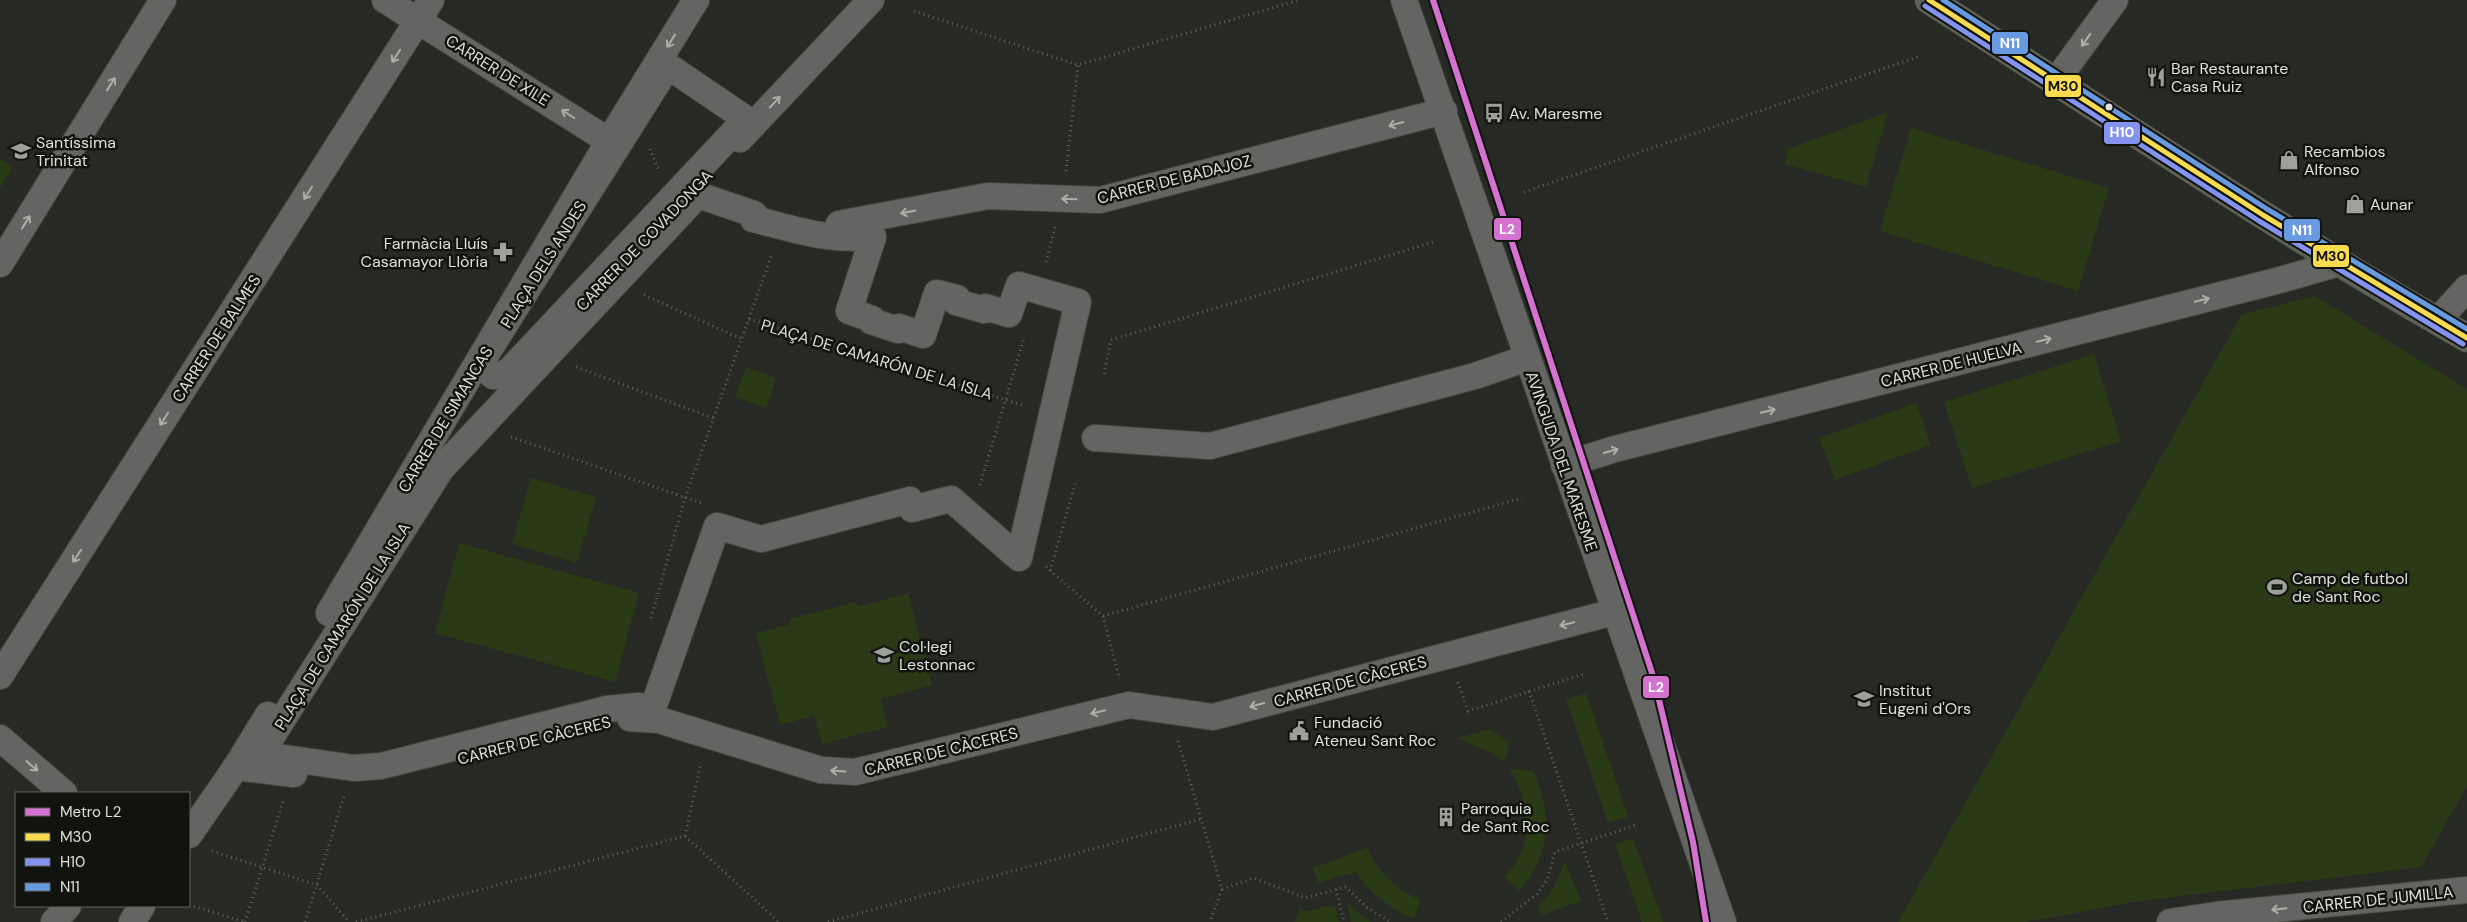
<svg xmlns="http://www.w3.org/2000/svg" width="2467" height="922" font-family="'DM Sans',sans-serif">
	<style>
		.green { fill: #2a3916 }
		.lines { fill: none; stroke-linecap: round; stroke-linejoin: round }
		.street-casing { stroke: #454743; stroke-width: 28 }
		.primary-casing { stroke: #454743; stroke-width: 29 }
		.path { stroke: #61635f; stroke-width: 3; stroke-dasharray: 1 4; stroke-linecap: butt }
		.street { stroke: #646562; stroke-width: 26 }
		.primary { stroke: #5d6156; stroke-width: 28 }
		.bus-1-casing { stroke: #11130f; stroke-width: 9 }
		.bus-2-casing { stroke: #11130f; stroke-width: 9 }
		.bus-3-casing { stroke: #11130f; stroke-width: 9 }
		.bus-1 { stroke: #f9db4f; stroke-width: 5 }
		.bus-2 { stroke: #8493f0; stroke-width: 5 }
		.bus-3 { stroke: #679ae0; stroke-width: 5 }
		.metro-1-casing { stroke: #11130f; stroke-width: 10 }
		.metro-1 { stroke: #d572d0; stroke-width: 6 }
		.oneway { stroke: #adafaa }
		.bus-dot { fill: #dee1da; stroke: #11130f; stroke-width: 2 }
		.labels { text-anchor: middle; stroke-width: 5; stroke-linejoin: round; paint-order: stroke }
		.poi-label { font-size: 16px; fill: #dee1da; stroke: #11130f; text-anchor: start }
		.street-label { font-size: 16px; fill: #dee1da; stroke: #11130f }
		.line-badge { stroke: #11130f; stroke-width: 2 }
		.badge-label { font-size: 14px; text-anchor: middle; font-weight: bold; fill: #fff }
		.pale-badge-label { font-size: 14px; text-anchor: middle; font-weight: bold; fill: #111 }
	</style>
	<rect width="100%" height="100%" fill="#272924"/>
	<!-- green -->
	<g class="green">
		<path d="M1888,112l-22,75 -81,-23 3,-15z"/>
		<path d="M1911,128l198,60 -31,103 -198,-60z"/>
		<path d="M0,159l13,8 -13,21z"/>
		<path d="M2315,296l152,93v397l-46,81 -287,35 -107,20h-129l344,-608z"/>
		<path d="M2094,354l27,87 -149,47 -28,-86z"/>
		<path d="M746,367l30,11 -10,30 -31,-11z"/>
		<path d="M1916,403l15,42 -96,35 -16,-42z"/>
		<path d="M531,478l65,19 -19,66 -65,-19z"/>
		<path d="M459,543l180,50 -24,89 -180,-49z"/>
		<path d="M908,593l24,92 -51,14 7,28 -66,17 -8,-28 -34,9 -24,-92 34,-9 -1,-5 67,-17 2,5z"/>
		<path d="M1586,693l42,124 -20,6 -42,-124z"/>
		<path d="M1490,729l19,13 -3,15 -4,4 -10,-8 -36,-15z"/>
		<path d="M1512,769l21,2c20,44 19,83 -14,120l-15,-14c31,-28 27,-74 6,-106z"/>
		<path d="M1633,838l30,84h-21l-27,-78z"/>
		<path d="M1367,848c12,25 28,40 53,52l-6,19c-24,-10 -43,-25 -58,-47l-38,11 -5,-15z"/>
		<path d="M1565,861l16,40 -38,14 -6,-6 16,-20z"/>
		<path d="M1347,903l23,19h-19z"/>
		<path d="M1335,905l4,17h-44l5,-14 5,3z"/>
	</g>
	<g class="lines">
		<defs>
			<g id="street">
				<path d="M385,0l224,141"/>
				<path d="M1404,0l319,922"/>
				<path d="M668,66l78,53 -235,250 -8,6 -10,1c-6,-5 -11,-11 -8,-20z"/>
				<path d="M2056,81l59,-81"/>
				<path d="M740,139l131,-139"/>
				<path d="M698,195l56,19 -1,5c45,11 73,22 120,18l-24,74 23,8 -1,2 27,9 1,-3 24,8 14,-42 20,5 -1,4 28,8 1,-3 24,7 10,-29 59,17 -59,256 -68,-59 -39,10 -2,-9 -149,39 -44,-13 -64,182 -15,-2 -31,3 -226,57 -27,2 -83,-12 -4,-12 174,-275z"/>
				<path d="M839,224l149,-28 112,4 344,-89"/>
				<path d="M0,264l163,-264"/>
				<path d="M2437,321l30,-33"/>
				<path d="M1095,438l115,8 265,-70 52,-18"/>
				<path d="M1564,465l51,-16 665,-169 59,-17"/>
				<path d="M329,613l280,-472 87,-141"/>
				<path d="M0,676l431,-676"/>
				<path d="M630,718l29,2 162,50 34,2 274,-67 84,12 401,-105"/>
				<path d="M0,738l64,55"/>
				<path d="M236,767l58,7"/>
				<path d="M189,835l47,-68 32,-52"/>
				<path d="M54,922l14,-16"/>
				<path d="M132,922l10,-16"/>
				<path d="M2170,922l46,-7 251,-25"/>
			</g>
			<path id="primary" d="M1929,0c179,114 354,233 538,338"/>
		</defs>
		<!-- street casing -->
		<use href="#street" class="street-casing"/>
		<!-- primary casing -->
		<use href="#primary" class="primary-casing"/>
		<!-- path -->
		<g class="path">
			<path d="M914,11l164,54 221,-65"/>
			<path d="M650,149l8,20"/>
			<path d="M1066,171l12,-106"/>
			<path d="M1524,192l396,-136"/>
			<path d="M1046,262l9,-35"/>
			<path d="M644,295l98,44"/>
			<path d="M749,319l276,87"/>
			<path d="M576,367l137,51"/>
			<path d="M1104,374l7,-34 322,-98"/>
			<path d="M511,437l190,66"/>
			<path d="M980,485l44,-147"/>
			<path d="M1046,567l57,49 16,61"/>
			<path d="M1050,571l25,-87"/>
			<path d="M1103,616l419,-118"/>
			<path d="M651,618l34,-120 87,-244"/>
			<path d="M1458,682l10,29 116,-37"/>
			<path d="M1529,691l79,231"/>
			<path d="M1178,741l44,148 -12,33"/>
			<path d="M685,836l94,86"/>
			<path d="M685,836l16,-73"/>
			<path d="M212,851l105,34 32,37"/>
			<path d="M1222,889l32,-11 51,20 41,-11 20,20 25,15"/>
			<path d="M1336,889l8,33"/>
			<path d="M189,905l56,17"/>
			<path d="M245,922l38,-121"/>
			<path d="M305,922l39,-126"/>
			<path d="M356,922l329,-86"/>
			<path d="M828,922l373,-103"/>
			<path d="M1501,922l36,-28 10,-14 8,-28 81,-27"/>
		</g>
		<!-- street -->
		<use href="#street" class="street"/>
		<!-- primary -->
		<use href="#primary" class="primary"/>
		<defs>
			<path id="bus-1" d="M1929,0l334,215 204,123"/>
			<path id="bus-2" d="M1925,6l334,215 204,123"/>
			<path id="bus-3" d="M1943,0l324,209 200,120"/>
		</defs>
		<!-- bus-1 casing -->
		<use href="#bus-1" class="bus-1-casing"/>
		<!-- bus-2 casing -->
		<use href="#bus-2" class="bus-2-casing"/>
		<!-- bus-3 casing -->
		<use href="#bus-3" class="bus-3-casing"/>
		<!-- bus-1 -->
		<use href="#bus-1" class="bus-1"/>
		<!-- bus-2 -->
		<use href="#bus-2" class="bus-2"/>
		<!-- bus-3 -->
		<use href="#bus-3" class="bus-3"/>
		<defs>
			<path id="metro-1" d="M1433,0l221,679 39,163 13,80"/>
		</defs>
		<!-- metro-1 casing -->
		<use href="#metro-1" class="metro-1-casing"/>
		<!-- metro-1 -->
		<use href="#metro-1" class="metro-1"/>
	</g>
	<!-- one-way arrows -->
	<defs><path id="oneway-shaft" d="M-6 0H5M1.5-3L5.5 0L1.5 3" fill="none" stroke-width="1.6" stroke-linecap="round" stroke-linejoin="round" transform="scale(1.25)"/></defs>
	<g class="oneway">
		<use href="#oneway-shaft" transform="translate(2086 40) rotate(125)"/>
		<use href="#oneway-shaft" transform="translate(671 41) rotate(122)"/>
		<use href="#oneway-shaft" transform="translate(396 56) rotate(123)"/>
		<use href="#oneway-shaft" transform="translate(111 84) rotate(-58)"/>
		<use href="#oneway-shaft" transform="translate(775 102) rotate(-47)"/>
		<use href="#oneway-shaft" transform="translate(568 114) rotate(-148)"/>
		<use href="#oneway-shaft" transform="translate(1396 124) rotate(165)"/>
		<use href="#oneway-shaft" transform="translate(308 193) rotate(123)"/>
		<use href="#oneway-shaft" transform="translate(1069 199) rotate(-178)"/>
		<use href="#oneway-shaft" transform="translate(908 212) rotate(169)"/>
		<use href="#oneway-shaft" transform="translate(26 222) rotate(-58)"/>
		<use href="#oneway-shaft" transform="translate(2202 300) rotate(-14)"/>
		<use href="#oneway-shaft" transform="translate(2044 340) rotate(-14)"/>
		<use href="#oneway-shaft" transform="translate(1768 411) rotate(-14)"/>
		<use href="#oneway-shaft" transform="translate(164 419) rotate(123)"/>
		<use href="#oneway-shaft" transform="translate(1611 451) rotate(-16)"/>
		<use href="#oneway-shaft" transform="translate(77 556) rotate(123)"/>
		<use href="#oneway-shaft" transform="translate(1567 624) rotate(166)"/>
		<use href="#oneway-shaft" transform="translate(1257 705) rotate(165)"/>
		<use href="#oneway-shaft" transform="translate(1098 712) rotate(166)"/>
		<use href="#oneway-shaft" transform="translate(32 766) rotate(41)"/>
		<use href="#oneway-shaft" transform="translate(838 771) rotate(-176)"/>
		<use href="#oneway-shaft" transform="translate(2279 909) rotate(174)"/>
	</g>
	<!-- icons -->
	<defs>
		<symbol id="restaurant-bare" viewBox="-9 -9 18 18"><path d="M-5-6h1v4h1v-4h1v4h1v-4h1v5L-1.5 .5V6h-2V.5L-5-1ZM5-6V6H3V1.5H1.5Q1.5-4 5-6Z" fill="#9ea19a" stroke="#11130f" stroke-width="2.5" paint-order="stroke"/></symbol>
		<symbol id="bus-bare" viewBox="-9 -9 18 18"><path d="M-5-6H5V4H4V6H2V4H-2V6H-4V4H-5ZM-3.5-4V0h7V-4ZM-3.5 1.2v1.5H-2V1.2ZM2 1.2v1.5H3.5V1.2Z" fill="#9ea19a" stroke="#11130f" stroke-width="2.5" paint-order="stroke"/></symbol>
		<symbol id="school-bare" viewBox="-9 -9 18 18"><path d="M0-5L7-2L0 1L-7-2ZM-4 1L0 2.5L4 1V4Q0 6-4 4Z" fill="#9ea19a" stroke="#11130f" stroke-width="2.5" paint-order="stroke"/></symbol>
		<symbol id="shop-bare" viewBox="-9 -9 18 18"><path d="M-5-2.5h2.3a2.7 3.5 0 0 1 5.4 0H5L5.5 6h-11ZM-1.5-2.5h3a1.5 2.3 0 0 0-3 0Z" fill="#9ea19a" stroke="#11130f" stroke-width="2.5" paint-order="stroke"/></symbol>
		<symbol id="pharmacy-bare" viewBox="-9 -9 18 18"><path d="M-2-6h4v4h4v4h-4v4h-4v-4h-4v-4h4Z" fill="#9ea19a" stroke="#11130f" stroke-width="2.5" paint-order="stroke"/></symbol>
		<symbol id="stadium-bare" viewBox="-9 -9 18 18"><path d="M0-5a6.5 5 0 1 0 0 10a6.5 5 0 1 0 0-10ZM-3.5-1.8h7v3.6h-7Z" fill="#9ea19a" stroke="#11130f" stroke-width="2.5" paint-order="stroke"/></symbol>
		<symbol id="civic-bare" viewBox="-9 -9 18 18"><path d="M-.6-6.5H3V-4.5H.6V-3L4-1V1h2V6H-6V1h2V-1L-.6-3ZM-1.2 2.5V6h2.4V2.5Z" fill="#9ea19a" stroke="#11130f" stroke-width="2.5" paint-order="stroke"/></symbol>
		<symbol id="building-bare" viewBox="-9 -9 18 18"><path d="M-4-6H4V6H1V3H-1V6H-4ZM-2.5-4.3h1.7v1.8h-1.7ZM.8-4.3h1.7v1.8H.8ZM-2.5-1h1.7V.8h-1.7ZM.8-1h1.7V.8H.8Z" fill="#9ea19a" stroke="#11130f" stroke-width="2.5" paint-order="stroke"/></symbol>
	</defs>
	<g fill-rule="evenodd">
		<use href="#restaurant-bare" x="2142" y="63" width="28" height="28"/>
		<use href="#bus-bare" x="1480" y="99" width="28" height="28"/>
		<use href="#school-bare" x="7" y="137" width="28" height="28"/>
		<use href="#shop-bare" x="2275" y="146" width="28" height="28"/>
		<use href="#shop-bare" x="2341" y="190" width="28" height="28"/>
		<use href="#pharmacy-bare" x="489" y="238" width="28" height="28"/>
		<use href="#stadium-bare" x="2263" y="573" width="28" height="28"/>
		<use href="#school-bare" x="870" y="641" width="28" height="28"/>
		<use href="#school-bare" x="1850" y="685" width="28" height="28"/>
		<use href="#civic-bare" x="1285" y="717" width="28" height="28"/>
		<use href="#building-bare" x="1432" y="803" width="28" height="28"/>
	</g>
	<!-- markers -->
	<circle class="bus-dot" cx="2109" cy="107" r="4.5"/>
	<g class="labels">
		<!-- poi labels -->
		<g class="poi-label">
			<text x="2171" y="74">Bar Restaurante<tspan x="2171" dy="18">Casa Ruiz</tspan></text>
			<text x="1509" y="119">Av. Maresme</text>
			<text x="36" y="148">Santíssima<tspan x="36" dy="18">Trinitat</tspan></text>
			<text x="2304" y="157">Recambios<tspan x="2304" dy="18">Alfonso</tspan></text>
			<text x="2370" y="210">Aunar</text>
			<text x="488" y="249" text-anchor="end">Farmàcia Lluís<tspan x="488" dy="18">Casamayor Llòria</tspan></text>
			<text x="2292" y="584">Camp de futbol<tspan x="2292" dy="18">de Sant Roc</tspan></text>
			<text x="899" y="652">Col·legi<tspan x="899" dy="18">Lestonnac</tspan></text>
			<text x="1879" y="696">Institut<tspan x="1879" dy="18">Eugeni d'Ors</tspan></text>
			<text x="1314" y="728">Fundació<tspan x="1314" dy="18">Ateneu Sant Roc</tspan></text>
			<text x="1461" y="814">Parroquia<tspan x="1461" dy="18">de Sant Roc</tspan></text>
		</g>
		<!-- street labels -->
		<g class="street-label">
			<text transform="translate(498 70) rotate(32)" y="6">CARRER DE XILE</text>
			<text transform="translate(1174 179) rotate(-14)" y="6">CARRER DE BADAJOZ</text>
			<text transform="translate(644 240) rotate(-46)" y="6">CARRER DE COVADONGA</text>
			<text transform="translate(543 264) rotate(-58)" y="6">PLAÇA DELS ANDES</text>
			<text transform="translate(216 338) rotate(-57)" y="6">CARRER DE BALMES</text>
			<text transform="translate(877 359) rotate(17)" y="6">PLAÇA DE CAMARÓN DE LA ISLA</text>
			<text transform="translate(1951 364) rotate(-14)" y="6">CARRER DE HUELVA</text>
			<text transform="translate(445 419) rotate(-59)" y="6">CARRER DE SIMANCAS</text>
			<text transform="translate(1562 461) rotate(71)" y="6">AVINGUDA DEL MARESME</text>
			<text transform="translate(342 626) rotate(-58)" y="6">PLAÇA DE CAMARÓN DE LA ISLA</text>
			<text transform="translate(1350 681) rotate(-15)" y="6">CARRER DE CÀCERES</text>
			<text transform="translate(534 740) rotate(-14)" y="6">CARRER DE CÀCERES</text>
			<text transform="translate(941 751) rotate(-14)" y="6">CARRER DE CÀCERES</text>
			<text transform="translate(2378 899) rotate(-6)" y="6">CARRER DE JUMILLA</text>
		</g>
	</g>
	<g class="line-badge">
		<rect x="1991" y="31" width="38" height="24" rx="5" fill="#679ae0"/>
		<rect x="2044" y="74" width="38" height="24" rx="5" fill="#f9db4f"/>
		<rect x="2103" y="121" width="38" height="24" rx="5" fill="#8493f0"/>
		<rect x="1493" y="217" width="29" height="24" rx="5" fill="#d572d0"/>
		<rect x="2283" y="218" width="38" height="24" rx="5" fill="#679ae0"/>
		<rect x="2312" y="244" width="38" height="24" rx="5" fill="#f9db4f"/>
		<rect x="1642" y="675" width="28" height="24" rx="5" fill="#d572d0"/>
	</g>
	<g class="badge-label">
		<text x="2010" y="48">N11</text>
		<text x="2122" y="137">H10</text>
		<text x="1507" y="234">L2</text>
		<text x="2302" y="235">N11</text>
		<text x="1656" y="692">L2</text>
	</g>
	<g class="pale-badge-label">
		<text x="2063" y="91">M30</text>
		<text x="2331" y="261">M30</text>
	</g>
	<!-- legend -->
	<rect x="15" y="792" width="175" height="115" fill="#11130f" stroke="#636560"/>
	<rect x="25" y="808" width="25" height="8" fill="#d572d0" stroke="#636560"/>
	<text x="60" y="817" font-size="15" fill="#dee1da">Metro L2</text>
	<rect x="25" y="833" width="25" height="8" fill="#f9db4f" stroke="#636560"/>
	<text x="60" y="842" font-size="15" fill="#dee1da">M30</text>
	<rect x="25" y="858" width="25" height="8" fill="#8493f0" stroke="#636560"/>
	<text x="60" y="867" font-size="15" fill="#dee1da">H10</text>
	<rect x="25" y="883" width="25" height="8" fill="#679ae0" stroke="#636560"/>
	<text x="60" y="892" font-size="15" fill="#dee1da">N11</text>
</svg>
